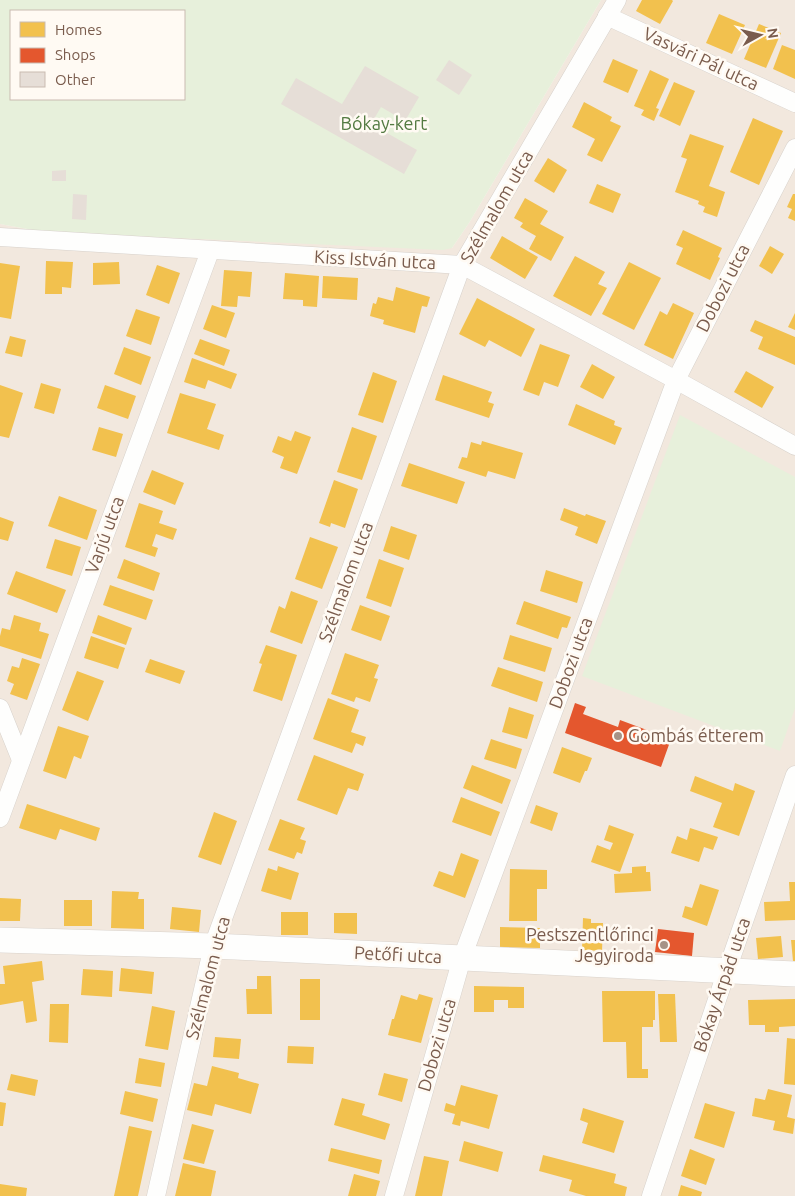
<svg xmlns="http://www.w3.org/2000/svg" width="795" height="1196" font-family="Ubuntu,sans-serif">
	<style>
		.residential { fill: #f2e8de }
		.green { fill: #e7f0db; fill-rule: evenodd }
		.homes { fill: #f2c14e }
		.shops { fill: #e4572e }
		.building { fill: #e6ded7 }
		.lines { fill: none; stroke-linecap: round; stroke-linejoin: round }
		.street-casing { stroke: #d7d1cb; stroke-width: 19 }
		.secondary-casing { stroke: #d9d2cb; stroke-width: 26 }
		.street { stroke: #fefefd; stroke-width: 18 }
		.secondary { stroke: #fefefd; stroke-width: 25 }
		.poi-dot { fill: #a69286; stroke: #fffaf3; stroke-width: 2 }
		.labels { text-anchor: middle; stroke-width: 5; stroke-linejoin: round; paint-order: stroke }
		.street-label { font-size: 18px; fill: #7a5c4d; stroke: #fffaf3 }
		.park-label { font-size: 18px; fill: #537a41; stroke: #fffaf3 }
		.poi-label { font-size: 18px; fill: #7a5c4d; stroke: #fffaf3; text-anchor: start }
	</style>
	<rect width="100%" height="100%" fill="#f9f5f0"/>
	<!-- residential -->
	<path class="residential" d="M601,0h194v1196h-795v-972l33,6 419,18 17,-25z"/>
	<!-- green -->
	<g class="green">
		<path d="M0,0h601l-132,223 -17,25 -9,2 -376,-17 -34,-3 -33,-6zM11,11h173v88h-173z"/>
		<path d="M680,415l115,62v231l-15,43 -198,-75z"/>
	</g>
	<!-- homes -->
	<g class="homes">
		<path d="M642,0h30l1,1 -13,23 -24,-13z"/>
		<path d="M719,14l26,11 -13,29 -26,-11z"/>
		<path d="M759,24l22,9 -15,35 -22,-9z"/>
		<path d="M782,45l13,5v29l-22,-10z"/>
		<path d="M613,59l25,11 -10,23 -25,-11z"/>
		<path d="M650,70l19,9 -13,29 3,1 -5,12 -13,-6 3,-5 -10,-4z"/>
		<path d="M674,82l21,9 -15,35 -21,-10z"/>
		<path d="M584,102l28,15 -2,4 11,5 -19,36 -15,-7 8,-16 -23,-12z"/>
		<path d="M753,118l30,13 -24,54 -29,-13z"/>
		<path d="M690,134l34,12 -15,40 16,6 -8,25 -14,-5 2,-5 -7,-3 1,-3 -24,-9 12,-33 -6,-2z"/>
		<path d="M548,158l19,12 -13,23 -20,-12z"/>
		<path d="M597,184l24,10 -8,19 -24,-10z"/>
		<path d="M793,194h2v27l-7,-3 4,-9 -5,-2z"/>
		<path d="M525,198l23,13 -8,13 24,13 -13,24 -22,-12 7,-13 -16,-9 3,-4 -9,-5z"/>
		<path d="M683,230l39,18 -4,9 2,1 -10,22 -34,-16 7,-16 -7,-3z"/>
		<path d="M502,236l36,21 -13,22 -35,-21z"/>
		<path d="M770,246l14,8 -12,20 -13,-8z"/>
		<path d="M575,256l30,16 -7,12 9,4 -16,28 -38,-20z"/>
		<path d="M46,261l27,1 -2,26 -9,-1v7h-17z"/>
		<path d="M119,262l1,22 -27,1v-22z"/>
		<path d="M629,262l32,16 -27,52 -32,-16z"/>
		<path d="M0,263l20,3 -9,53 -11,-2z"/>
		<path d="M157,265l23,8 -11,31 -23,-9z"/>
		<path d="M224,270l28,2 -2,25 -12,-1 -1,11 -16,-1z"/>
		<path d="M285,273l34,3 -2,31 -14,-1v-6l-20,-1z"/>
		<path d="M323,276l35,2 -1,22 -35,-2z"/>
		<path d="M396,287l34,10 -3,10 -5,-1 -7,27 -32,-9 1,-4 -14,-4 3,-13 3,1 2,-7 15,4z"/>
		<path d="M477,298l58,31 -14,28 -32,-17 -4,7 -26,-13z"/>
		<path d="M673,303l21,10 -21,46 -29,-14 16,-34 7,4z"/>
		<path d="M212,305l23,8 -9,25 -23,-9z"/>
		<path d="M136,309l24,8 -9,28 -25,-9z"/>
		<path d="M795,313v17l-7,-3z"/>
		<path d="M755,320l40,17v28l-37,-16 5,-12 -13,-6z"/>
		<path d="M10,336l16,4 -4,17 -17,-4z"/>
		<path d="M200,339l30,11 -6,16 -30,-12z"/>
		<path d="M540,344l30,11 -12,32 -14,-5 -5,14 -16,-6z"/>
		<path d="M124,347l27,10 -10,28 -27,-11z"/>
		<path d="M192,358l45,16 -6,15 -23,-9 -3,9 -21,-7z"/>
		<path d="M592,364l23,13 -12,22 -23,-12z"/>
		<path d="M746,371l28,16 -12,21 -28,-16z"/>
		<path d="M373,372l24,9 -14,42 -25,-8z"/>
		<path d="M443,375l49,17 -4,10 6,2 -5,14 -54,-18z"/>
		<path d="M41,383l20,6 -7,25 -20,-6z"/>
		<path d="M0,385l23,8 -14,45 -9,-2z"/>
		<path d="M105,385l31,11 -8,23 -31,-11z"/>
		<path d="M180,393l36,11 -9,25 17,6 -5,15 -52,-17z"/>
		<path d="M576,404l39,17 -1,4 8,3 -7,17 -47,-20z"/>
		<path d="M99,427l24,7 -7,23 -24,-7z"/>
		<path d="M352,427l25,9 -15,44 -25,-8z"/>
		<path d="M295,431l16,6 -14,37 -17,-6 4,-11 -12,-5 6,-16 13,5z"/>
		<path d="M482,441l41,12 -8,26 -27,-8 -2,6 -28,-9 4,-11 5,1 4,-16 10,3z"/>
		<path d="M409,463l56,19 -8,22 -56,-18z"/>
		<path d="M152,470l32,13 -9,22 -32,-13z"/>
		<path d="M334,480l24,9 -13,39 -14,-5 -1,4 -11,-4z"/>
		<path d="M59,496l38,14 -10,30 -39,-14z"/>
		<path d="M139,503l24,8 -4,12 18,6 -4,11 -17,-6 -4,12 6,2 -3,9 -30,-10z"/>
		<path d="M564,508l21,8 1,-2 20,7 -9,23 -22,-9 3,-8 -18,-7z"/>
		<path d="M0,517l14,5 -6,19 -8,-2z"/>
		<path d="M391,526l26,9 -8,25 -26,-9z"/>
		<path d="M310,537l28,10 -16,42 -27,-10z"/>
		<path d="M55,539l26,8 -9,29 -26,-8z"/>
		<path d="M124,559l36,14 -6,18 -37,-13z"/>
		<path d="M379,559l25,9 -13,39 -25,-9z"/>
		<path d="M546,570l37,12 -6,21 -37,-12z"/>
		<path d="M16,571l50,19 -9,23 -50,-19z"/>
		<path d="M110,585l43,15 -7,20 -43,-15z"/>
		<path d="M291,591l27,10 -16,43 -32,-12 9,-26 6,3z"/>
		<path d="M524,601l47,16 -4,11 -5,-1 -4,12 -42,-15z"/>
		<path d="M360,605l30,11 -9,25 -30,-11z"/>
		<path d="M14,615l27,8 -2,8 10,3 -8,25 -41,-13v-10l2,-8 8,2z"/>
		<path d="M98,615l34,13 -6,17 -34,-12z"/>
		<path d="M510,635l42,13 -7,24 -42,-13z"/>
		<path d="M91,636l34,12 -7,21 -34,-11z"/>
		<path d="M266,645l31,10 -15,46 -29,-10 9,-27 -3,-1z"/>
		<path d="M345,653l34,12 -5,13 4,1 -8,23 -14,-5 -2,5 -23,-8z"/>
		<path d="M22,658l18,6 -13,36 -17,-6 4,-10 -7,-3 5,-15 7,2z"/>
		<path d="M150,659l35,12 -5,13 -35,-12z"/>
		<path d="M498,667l45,15 -6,20 -46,-16z"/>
		<path d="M77,671l27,10 -16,40 -26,-11z"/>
		<path d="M328,698l31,12 -8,22 15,5 -3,9 -7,-3 -4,10 -39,-14z"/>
		<path d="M509,707l25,8 -7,24 -25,-7z"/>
		<path d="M58,726l31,10 -8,23 -7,-3 -8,23 -23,-8z"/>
		<path d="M491,739l31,10 -6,20 -32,-10z"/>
		<path d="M562,747l30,11 -5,13h-2l-5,12 -27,-10z"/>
		<path d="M314,755l50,19 -6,17 -10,-3 -11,27 -40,-15z"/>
		<path d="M472,765l39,15 -9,24 -39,-16z"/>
		<path d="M695,776l38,15 2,-8 20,8 -16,45 -26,-9 9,-24 -32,-12z"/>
		<path d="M461,797l39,15 -9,24 -39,-14z"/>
		<path d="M27,804l73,24 -4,13 -36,-12 -4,11 -37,-12z"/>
		<path d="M536,805l22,8 -6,18 -22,-8z"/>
		<path d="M214,812l23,9 -16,44 -23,-8z"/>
		<path d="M280,819l25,9 -5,11 6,2 -4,13 -5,-2 -3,7 -26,-9z"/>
		<path d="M609,825l25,9 -14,38 -29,-10 6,-17 13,5 3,-7 -9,-3z"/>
		<path d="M690,828l28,9 -5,13 -9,-3 -5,15 -28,-9 6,-17 10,4z"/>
		<path d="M461,853l18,7 -14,38 -32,-12 6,-15 14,5z"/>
		<path d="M278,866l21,7 -8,27 -30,-9 7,-23 9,3z"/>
		<path d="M646,866v6h4l1,19 -36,2 -1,-19 18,-1v-6z"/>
		<path d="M510,869l37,1v19h-10v32h-28z"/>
		<path d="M789,882h6v38l-30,1 -1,-19 26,-1z"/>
		<path d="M700,884l19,6 -12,36 -25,-9 3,-11 7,2z"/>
		<path d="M112,891l27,1 -1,7h6v30l-33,-1z"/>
		<path d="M0,898l21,1 -1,22h-20z"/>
		<rect x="64" y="900" width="28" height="26"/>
		<path d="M172,907l29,3 -2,22 -29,-3z"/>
		<rect x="281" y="912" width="27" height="23"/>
		<path d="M334,913h23v21l-23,-1z"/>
		<path d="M583,918l8,1v4h12l-1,28 -20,-1z"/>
		<path d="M500,927l40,1v20l-40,-1z"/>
		<path d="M781,936l2,21 -25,2 -2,-21z"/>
		<path d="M791,940h4v21h-2z"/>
		<path d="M42,961l2,19 -12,2 5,39 -11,2 -3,-22 -23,4v-21h5l-2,-18z"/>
		<path d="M121,968l33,4 -2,22 -33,-3z"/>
		<path d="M83,969l30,2 -1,26 -31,-2z"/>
		<path d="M257,976h14l1,38h-25l-1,-25h11z"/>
		<rect x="300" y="979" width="20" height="41"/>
		<path d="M474,986l50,1v21h-16v-8h-14v12h-20z"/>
		<path d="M602,991h53v29h-2v7h-11v42h6v9h-21l-1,-36h-23z"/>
		<path d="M419,994l14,4 -12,45 -33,-8 4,-16h2l7,-24 16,5z"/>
		<path d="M658,994h17l2,48h-17z"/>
		<path d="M795,999v27l-16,1v5h-14v-7h-16l-1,-25z"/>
		<path d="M50,1004h19l-1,39 -19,-1z"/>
		<path d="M152,1006l23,5 -7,39 -23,-4z"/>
		<path d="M215,1037l26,2 -2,20 -26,-2z"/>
		<path d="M787,1038l8,1v46l-11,-1z"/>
		<path d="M288,1046l26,1 -1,17 -26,-1z"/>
		<path d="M139,1058l26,5 -4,24 -26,-4z"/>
		<path d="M212,1066l27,7 -1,5 21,6 -8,30 -36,-10 -3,12 -25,-6 7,-27 13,3z"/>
		<path d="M384,1073l24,6 -6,23 -24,-7z"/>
		<path d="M11,1074l27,6 -3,16 -28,-6z"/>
		<path d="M461,1085l37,10 -9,34 -28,-8 -1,5 -8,-2 3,-10 -11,-3 2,-8 9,3z"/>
		<path d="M768,1089l24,6 -5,22 8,2 -2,15 -20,-4 2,-9 -23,-5 3,-18 10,2z"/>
		<path d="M125,1091l33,8 -5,23 -33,-8z"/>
		<path d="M342,1098l23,6 -3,11 28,9 -5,16 -51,-15z"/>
		<path d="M0,1102l6,1 -3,23h-3z"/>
		<path d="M705,1103l30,9 -11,36 -30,-10z"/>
		<path d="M583,1108l41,13 -10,32 -32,-10 6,-20 -8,-3z"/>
		<path d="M192,1124l22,6 -10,34 -21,-5z"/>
		<path d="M129,1126l23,5 -14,65h-24z"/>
		<path d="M464,1141l39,11 -5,20 -39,-11z"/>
		<path d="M331,1148l51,12 -3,14 -51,-13z"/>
		<path d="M690,1149l25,10 -9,26 -25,-9z"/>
		<path d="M543,1155l73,19 -2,9 13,4 -2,9h-39l-17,-5 3,-11 -33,-9z"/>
		<path d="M424,1156l25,5 -7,35h-27z"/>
		<path d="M183,1163l33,8 -5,25h-36z"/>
		<path d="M354,1174l26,7 -4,15h-28z"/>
		<path d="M0,1184l27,4 -1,8h-26z"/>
		<path d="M681,1185l21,7 -1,4h-23z"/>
	</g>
	<!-- shops -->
	<g class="shops">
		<path d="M575,703l11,4 -3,7 35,13 2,-7 51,19 -10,28 -96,-34z"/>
		<path d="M658,929l36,4 -2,23 -37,-4z"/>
	</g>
	<!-- building -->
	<g class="building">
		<path d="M449,60l23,15 -13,20 -23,-15z"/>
		<path d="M365,66l54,31 -14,24 -24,-14 -10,17 46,26 -13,24 -123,-70 15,-26 46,26z"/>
		<path d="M66,170v11h-14v-10z"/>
		<path d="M73,194l14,1 -1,25 -14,-1z"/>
	</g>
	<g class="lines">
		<defs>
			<g id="street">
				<path d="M607,16l188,87"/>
				<path d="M0,237l462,28 214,115 119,66"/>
				<path d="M0,708l21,52"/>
				<path d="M0,818l210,-567"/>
				<path d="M156,1196l57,-250 249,-681 155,-265"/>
				<path d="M394,1196l68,-238 214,-578 119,-232"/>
				<path d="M651,1196l76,-226 68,-195"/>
			</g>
			<path id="secondary" d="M0,940l213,6 582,28"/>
		</defs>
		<!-- street casing -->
		<use href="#street" class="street-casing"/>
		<!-- secondary casing -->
		<use href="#secondary" class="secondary-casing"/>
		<!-- street -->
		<use href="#street" class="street"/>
		<!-- secondary -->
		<use href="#secondary" class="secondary"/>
	</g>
	<!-- markers -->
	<g class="poi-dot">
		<circle cx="618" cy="736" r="5"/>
		<circle cx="664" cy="945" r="5"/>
	</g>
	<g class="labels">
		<!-- street labels -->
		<g class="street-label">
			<text transform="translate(701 59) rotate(25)" y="6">Vasvári Pál utca</text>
			<text transform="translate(497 207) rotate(-60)" y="6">Szélmalom utca</text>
			<text transform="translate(375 260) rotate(3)" y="6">Kiss István utca</text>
			<text transform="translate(723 288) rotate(-63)" y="6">Dobozi utca</text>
			<text transform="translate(105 535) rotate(-70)" y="6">Varjú utca</text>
			<text transform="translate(346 582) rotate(-70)" y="6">Szélmalom utca</text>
			<text transform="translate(571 663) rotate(-70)" y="6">Dobozi utca</text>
			<text transform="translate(398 955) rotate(3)" y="6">Petőfi utca</text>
			<text transform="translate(208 978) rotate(-75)" y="6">Szélmalom utca</text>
			<text transform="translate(722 985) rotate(-71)" y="6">Bókay Árpád utca</text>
			<text transform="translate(437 1045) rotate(-74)" y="6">Dobozi utca</text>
		</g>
		<!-- park labels -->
		<g class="park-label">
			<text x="384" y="130">Bókay-kert</text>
		</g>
		<!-- poi labels -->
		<g class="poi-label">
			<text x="628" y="742">Gombás étterem</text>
			<text x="654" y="941" text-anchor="end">Pestszentlőrinci<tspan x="654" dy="21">Jegyiroda</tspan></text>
		</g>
	</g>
	<!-- legend -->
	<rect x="10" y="10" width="175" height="90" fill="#fffaf3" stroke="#cabbb1"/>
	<rect x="20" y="22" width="25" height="15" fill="#f2c14e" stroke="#cabbb1"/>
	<text x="55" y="35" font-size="15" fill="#7a5c4d">Homes</text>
	<rect x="20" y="48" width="25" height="15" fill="#e4572e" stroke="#cabbb1"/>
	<text x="55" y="60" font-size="15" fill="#7a5c4d">Shops</text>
	<rect x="20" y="72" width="25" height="15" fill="#e6ded7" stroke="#cabbb1"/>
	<text x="55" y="85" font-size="15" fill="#7a5c4d">Other</text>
	<!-- north arrow -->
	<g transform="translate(760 35) rotate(82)" stroke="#fffaf3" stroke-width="4" paint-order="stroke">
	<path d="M0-4L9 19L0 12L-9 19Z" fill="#7a5c4d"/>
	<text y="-8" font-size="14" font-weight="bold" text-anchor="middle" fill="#7a5c4d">N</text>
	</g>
</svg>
